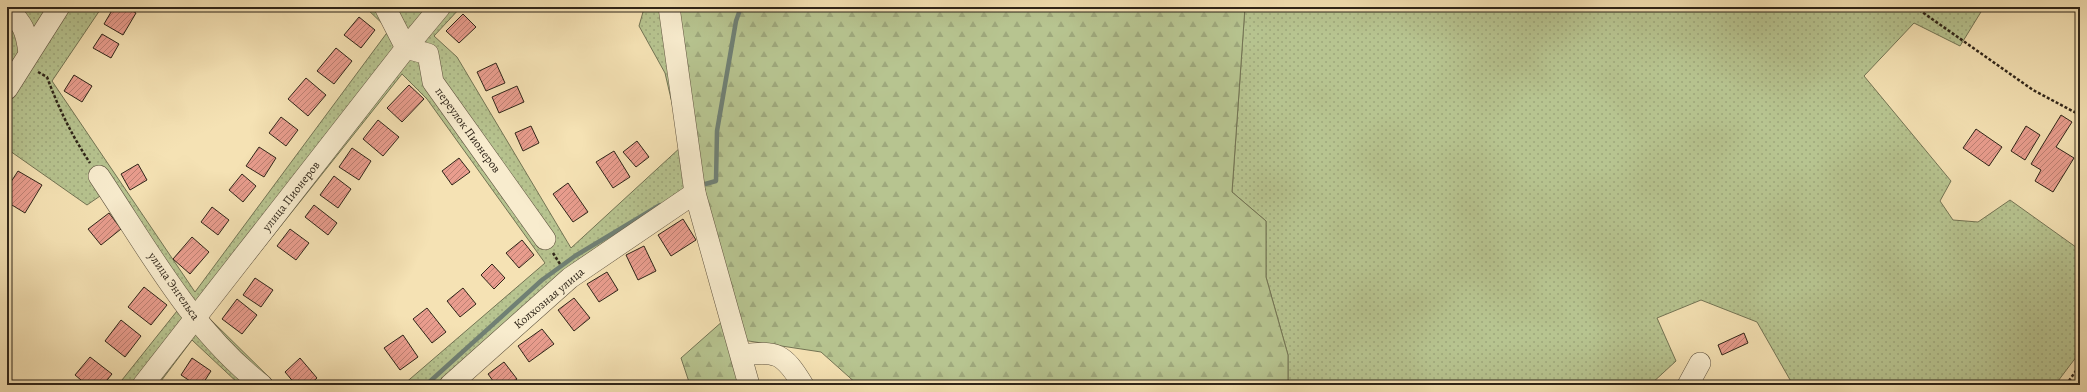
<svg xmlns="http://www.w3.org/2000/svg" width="2087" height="392" font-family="Alegreya,serif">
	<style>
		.grass { fill: url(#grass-dots); stroke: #737454 }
		.forest { fill: url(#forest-firs); stroke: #737454 }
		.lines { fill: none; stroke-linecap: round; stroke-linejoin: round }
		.stream { stroke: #708074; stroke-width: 4.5 }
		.building { fill: url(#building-hatch); stroke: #2f2519 }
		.minor-casing { stroke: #605440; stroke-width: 22 }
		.path { stroke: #2f2519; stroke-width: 2.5; stroke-dasharray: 3 2; stroke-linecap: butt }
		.minor { stroke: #f8ecce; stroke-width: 21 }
		.labels { text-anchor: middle; stroke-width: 3; stroke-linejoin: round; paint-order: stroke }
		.street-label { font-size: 12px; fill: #2f2519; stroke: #f8ecce }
	</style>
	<defs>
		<pattern id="grass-dots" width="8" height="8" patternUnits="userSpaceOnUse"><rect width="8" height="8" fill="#b7c490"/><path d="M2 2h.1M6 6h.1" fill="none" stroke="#9ea87c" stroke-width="1.8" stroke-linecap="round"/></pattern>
		<pattern id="forest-firs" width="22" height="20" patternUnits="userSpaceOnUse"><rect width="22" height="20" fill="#b7c490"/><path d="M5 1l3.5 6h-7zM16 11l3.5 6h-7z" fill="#9ea87c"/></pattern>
		<pattern id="building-hatch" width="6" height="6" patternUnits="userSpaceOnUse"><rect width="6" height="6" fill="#e99d8e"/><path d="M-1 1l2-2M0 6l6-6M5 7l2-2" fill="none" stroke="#bd8073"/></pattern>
	</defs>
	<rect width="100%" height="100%" fill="#f5e2b4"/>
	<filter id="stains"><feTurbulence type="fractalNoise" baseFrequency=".005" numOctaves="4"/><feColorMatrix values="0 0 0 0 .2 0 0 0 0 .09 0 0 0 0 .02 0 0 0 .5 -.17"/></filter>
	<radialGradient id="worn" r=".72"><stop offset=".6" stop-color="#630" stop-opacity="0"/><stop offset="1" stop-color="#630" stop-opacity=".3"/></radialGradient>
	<!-- grass -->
	<g class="grass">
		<path d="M14,7h40l-20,30z"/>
		<path d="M65,7h37l-50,74 143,211 194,-262 -24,-23h15l21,39 -264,339h-19l63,-79 -78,-112 -16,11 -77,-54 -3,5v-57z"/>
		<path d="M390,7h44l-27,33z"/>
		<path d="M450,7h11l-27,29 23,21 114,191 111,-102 -17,-73 -26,-47 4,-14 -5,-5h25l28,185 -249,193h-39l142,-122 -118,-164 -25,-25 -194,243 69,68h-11l-62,-63 204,-267 13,4 18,19 -2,-29 -18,-5z"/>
		<path d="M1245,7h739l-24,39 -46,-23 -50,53 87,105 -11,20 13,19 25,2 32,-22 70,50v102l-25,33h-140l-5,-4 -10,4h-107l-36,-63 -56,-22 -44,18 19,43 -26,24h-362v-30l-22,-78v-56l-34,-29z"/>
		<path d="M7,12l17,38 -17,30z"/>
		<path d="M192,330l64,55h-16l-48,-45 -34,45h-9z"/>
	</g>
	<!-- forest -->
	<g class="forest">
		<path d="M675,7h570l-13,185 34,29v56l22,78v30h-430l-37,-33 -79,-12 -42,-149z"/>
		<path d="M724,320l18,65h-52l-9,-27z"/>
	</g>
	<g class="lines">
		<!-- stream -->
		<g class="stream">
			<path d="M698,186l18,-5 1,-50 19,-110 5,-14"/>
			<path d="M426,385l116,-105 33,-24 85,-51"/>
		</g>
	</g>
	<!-- building -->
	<g class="building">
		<path d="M114,7h11l11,6 -13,22 -19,-11z"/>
		<path d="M463,14l13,13 -17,16 -13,-12z"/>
		<path d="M359,17l16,13 -14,18 -17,-13z"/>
		<path d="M102,34l17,10 -8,14 -18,-10z"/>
		<path d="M336,48l16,13 -18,23 -17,-13z"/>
		<path d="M496,63l9,20 -19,8 -9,-19z"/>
		<path d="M74,75l18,11 -10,16 -18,-11z"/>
		<path d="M306,78l20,17 -18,21 -20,-17z"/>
		<path d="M409,85l15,14 -22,23 -15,-14z"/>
		<path d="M517,86l7,16 -25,11 -7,-16z"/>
		<path d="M2061,115l11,7 -16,25 18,11 -21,34 -18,-11 6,-11 -10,-6z"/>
		<path d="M281,117l17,13 -12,16 -17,-13z"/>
		<path d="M378,120l21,17 -16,19 -20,-17z"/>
		<path d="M531,126l8,17 -16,8 -8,-18z"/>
		<path d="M2026,126l14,9 -15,25 -14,-9z"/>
		<path d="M1976,129l26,18 -13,19 -26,-18z"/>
		<path d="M637,141l12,16 -13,10 -13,-15z"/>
		<path d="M259,147l17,11 -12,19 -18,-11z"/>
		<path d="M352,148l19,13 -12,19 -20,-13z"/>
		<path d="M614,151l16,26 -17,11 -17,-26z"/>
		<path d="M459,158l11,14 -18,13 -10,-14z"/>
		<path d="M138,164l9,16 -17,10 -9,-16z"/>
		<path d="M18,171l24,14 -17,28 -18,-11v-14z"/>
		<path d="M242,174l14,12 -13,16 -14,-12z"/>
		<path d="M334,176l17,13 -13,19 -18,-13z"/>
		<path d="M568,183l20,29 -15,10 -20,-28z"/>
		<path d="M314,205l23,18 -9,12 -23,-18z"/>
		<path d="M212,207l17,13 -11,15 -17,-13z"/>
		<path d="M109,213l12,16 -20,16 -13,-16z"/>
		<path d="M683,219l13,21 -25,16 -13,-21z"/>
		<path d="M290,229l19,14 -13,17 -19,-14z"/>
		<path d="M192,237l17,15 -19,22 -17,-15z"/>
		<path d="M522,240l12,15 -15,13 -13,-15z"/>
		<path d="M644,246l12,25 -18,9 -12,-25z"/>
		<path d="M492,264l13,14 -11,11 -13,-14z"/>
		<path d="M607,272l11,18 -19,12 -12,-18z"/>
		<path d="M255,278l18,12 -12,17 -18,-12z"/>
		<path d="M144,287l23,18 -16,20 -23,-18z"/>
		<path d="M463,288l13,16 -16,13 -13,-16z"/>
		<path d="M574,298l16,20 -16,13 -16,-21z"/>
		<path d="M237,299l20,16 -15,19 -20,-15z"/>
		<path d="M427,308l19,24 -14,11 -19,-24z"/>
		<path d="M121,320l20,16 -16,21 -20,-16z"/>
		<path d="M542,329l12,15 -25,18 -11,-16z"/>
		<path d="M1744,333l4,10 -26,12 -4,-10z"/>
		<path d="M403,335l15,22 -18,13 -16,-22z"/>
		<path d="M90,357l22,17 -9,11h-16l-12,-10z"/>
		<path d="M192,358l19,13 -9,14h-6l-15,-10z"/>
		<path d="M300,358l17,20 -8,7h-13l-11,-13z"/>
		<path d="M504,362l13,17 -8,6h-13l-8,-11z"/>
	</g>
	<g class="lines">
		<defs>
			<g id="minor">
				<path d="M7,7c16,18 19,22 22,46"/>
				<path d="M385,7l21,41 22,6 5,28 112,157"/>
				<path d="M669,7l26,186 54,192"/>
				<path d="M7,89l52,-82"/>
				<path d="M99,176c49,73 93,155 163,209"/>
				<path d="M742,355c35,-5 42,-1 61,30"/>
				<path d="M143,385l263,-337 34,-41"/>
				<path d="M450,385l120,-107 125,-85"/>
				<path d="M1688,385l12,-22"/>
			</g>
		</defs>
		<!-- minor casing -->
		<use href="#minor" class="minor-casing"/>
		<!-- path -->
		<g class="path">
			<path d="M1915,7l118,83 47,25"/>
			<path d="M38,72l9,5c11,30 25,59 43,86"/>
			<path d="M553,253l7,11"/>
			<path d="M2066,385l14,-20"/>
		</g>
		<!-- minor -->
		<use href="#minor" class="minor"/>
	</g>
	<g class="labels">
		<!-- street labels -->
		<g class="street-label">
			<text transform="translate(468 130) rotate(54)" y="4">переулок Пионеров</text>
			<text transform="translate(291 196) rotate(-52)" y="4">улица Пионеров</text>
			<text transform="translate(174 286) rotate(55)" y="4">улица Энгельса</text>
			<text transform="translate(549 298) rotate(-40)" y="4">Колхозная улица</text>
		</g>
	</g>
	<!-- margin -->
	<rect width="2087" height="392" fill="none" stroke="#f5e2b4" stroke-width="24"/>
	<rect x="8" y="8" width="2071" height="376" fill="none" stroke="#2f2519" stroke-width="2"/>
	<rect x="12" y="12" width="2063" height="368" fill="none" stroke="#2f2519"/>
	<rect width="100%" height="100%" filter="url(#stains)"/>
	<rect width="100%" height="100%" fill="url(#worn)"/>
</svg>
